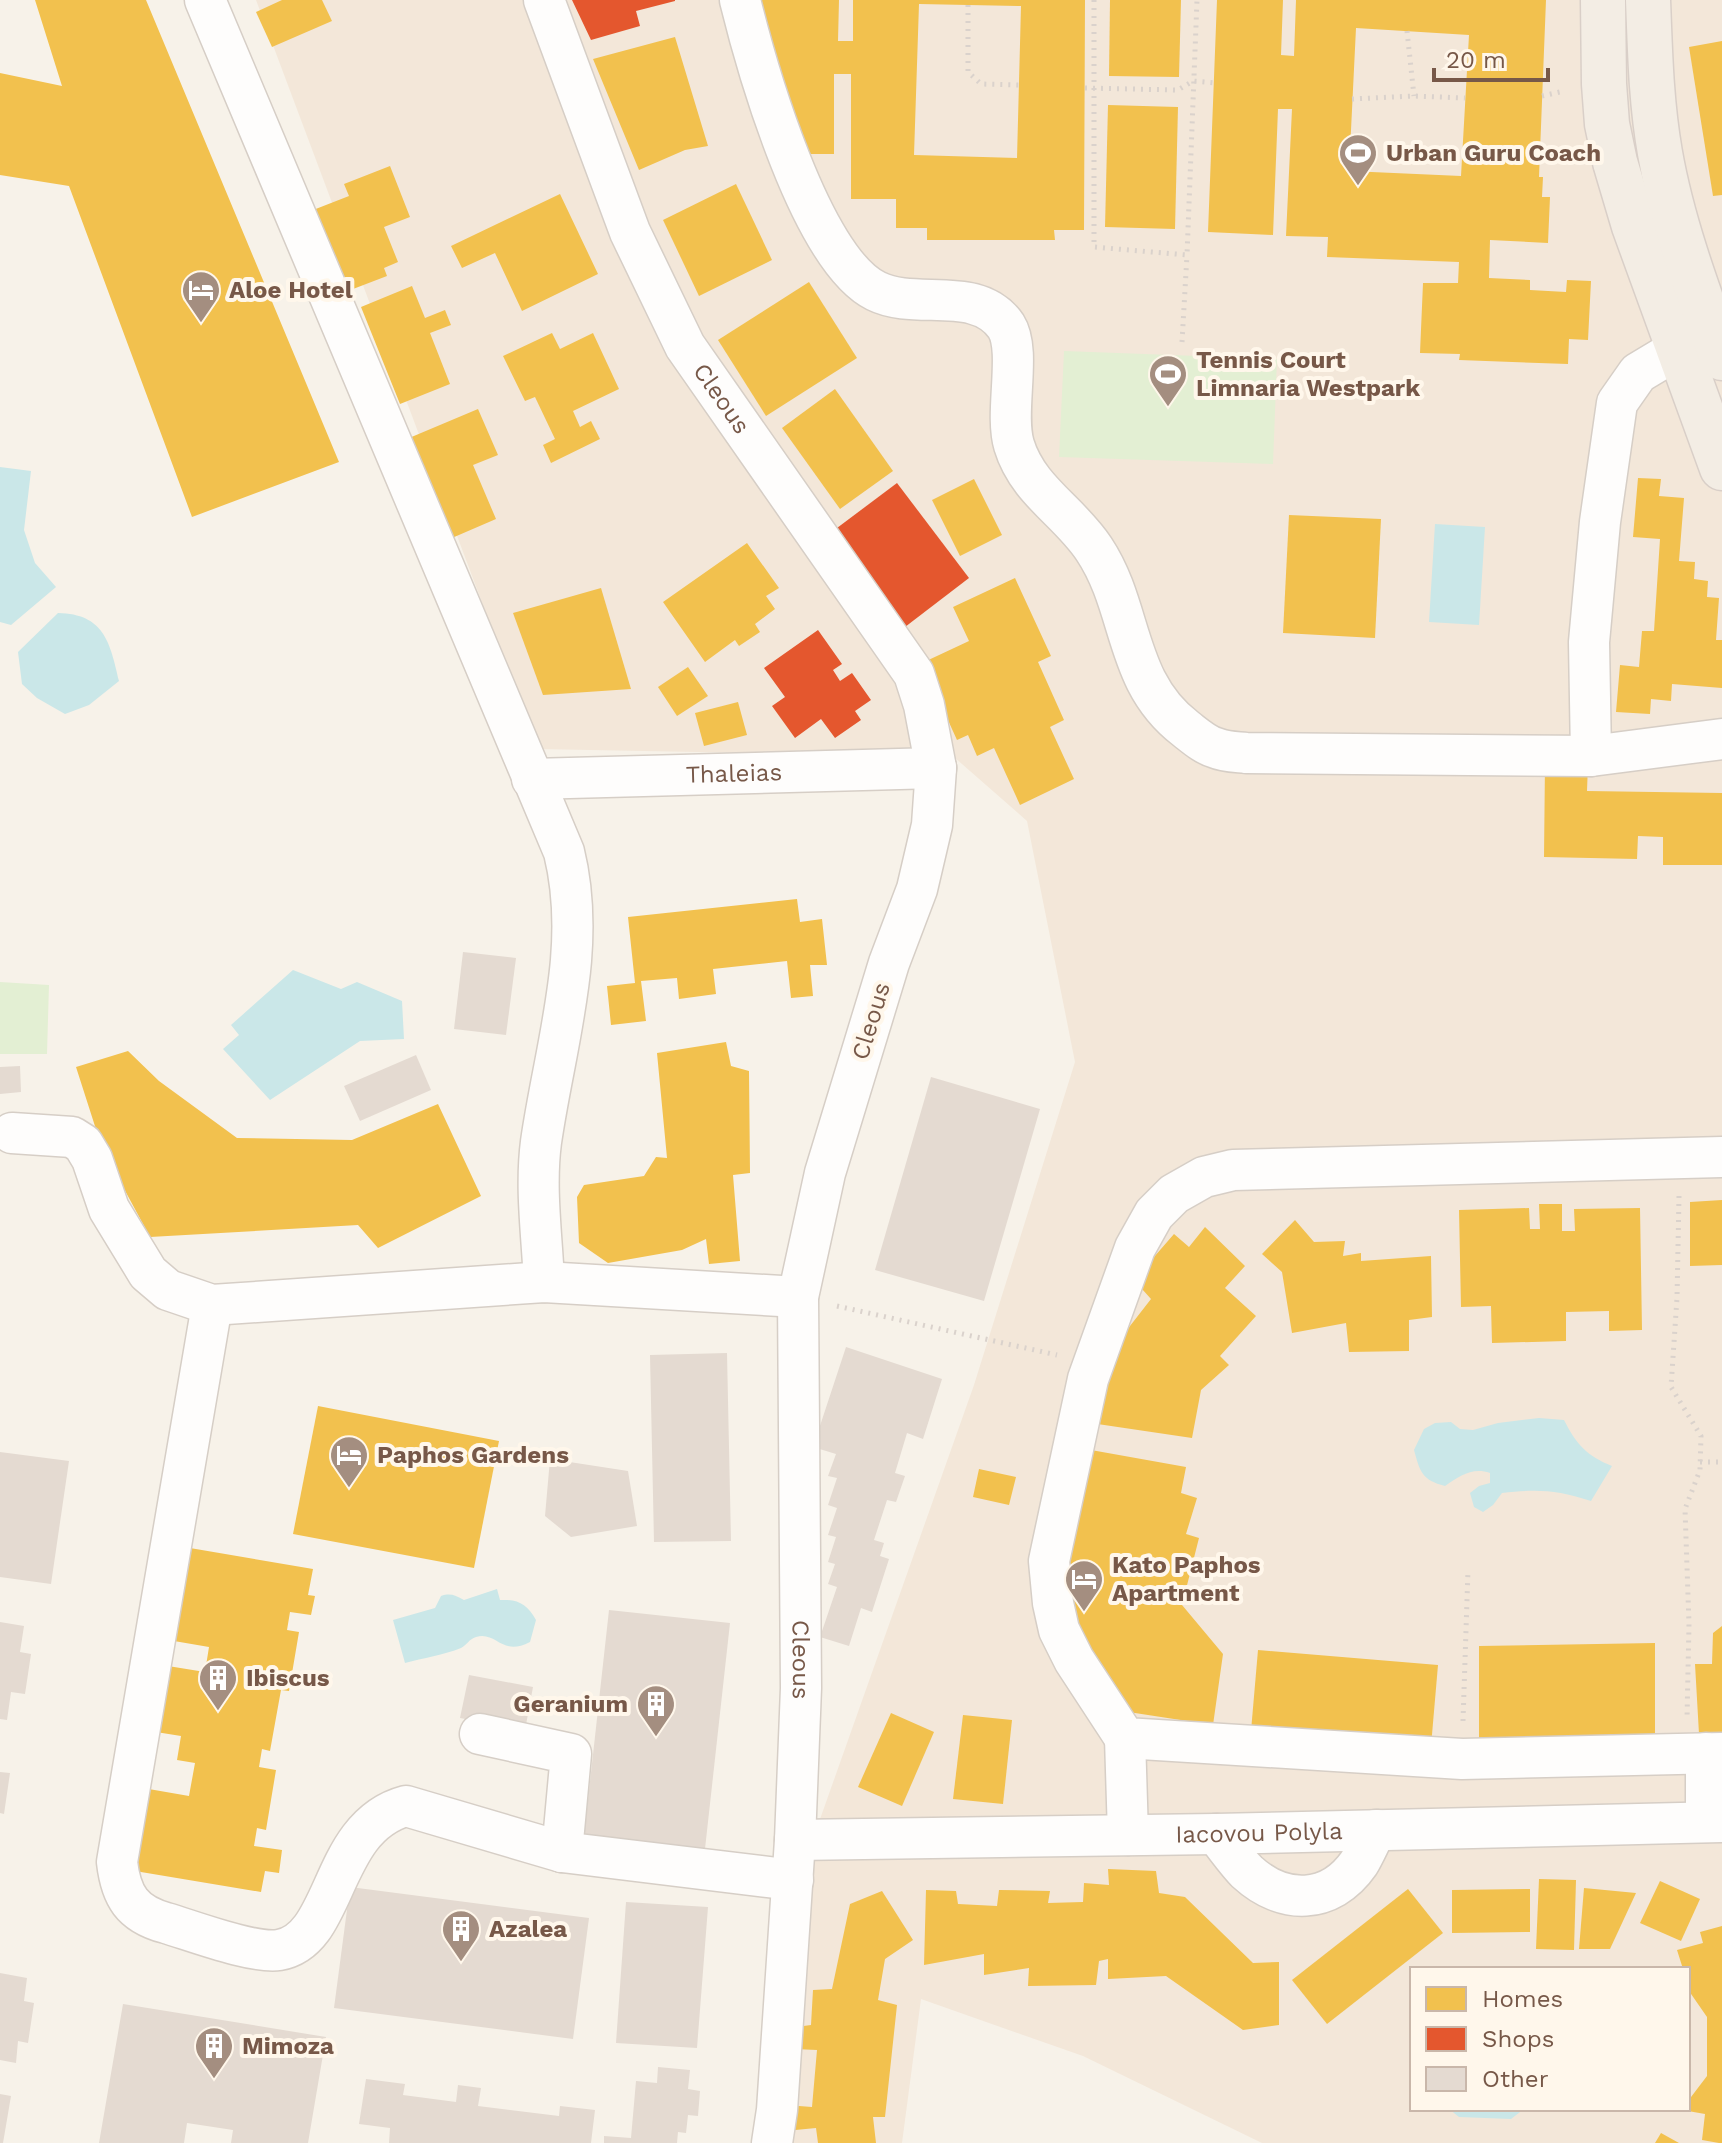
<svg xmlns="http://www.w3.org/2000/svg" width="1722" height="2143" font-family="'Work Sans',sans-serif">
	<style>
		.residential { fill: #f3e7d9; fill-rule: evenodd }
		.green { fill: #e3efd3 }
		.water { fill: #cae7e8 }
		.homes { fill: #f2c14e; fill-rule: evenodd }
		.shops { fill: #e4572e }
		.building { fill: #e4dad1 }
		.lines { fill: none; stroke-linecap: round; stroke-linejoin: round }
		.minor-casing { stroke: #d6cec6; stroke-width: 43 }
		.major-casing { stroke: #d9cfc8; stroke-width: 47 }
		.path { stroke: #dad2cc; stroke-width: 5; stroke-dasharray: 2 6; stroke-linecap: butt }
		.minor { stroke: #fefdfc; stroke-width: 40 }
		.major { stroke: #f3ede4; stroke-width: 44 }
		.labels { text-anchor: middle; stroke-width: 8; stroke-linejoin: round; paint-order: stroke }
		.poi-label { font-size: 24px; font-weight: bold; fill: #775848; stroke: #fff7eb; text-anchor: start }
		.street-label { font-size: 24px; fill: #775848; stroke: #fff7eb }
	</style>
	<rect width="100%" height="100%" fill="#f7f2e9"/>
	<!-- residential -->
	<path class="residential" d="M256,0h1466v2143h-460l-179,-87 -162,-57 -19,144h-132l38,-290 166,-468 101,-323 -48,-241 -73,-64 -417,-8zM1412,1969h276v140h-276z"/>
	<!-- green -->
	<g class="green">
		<path d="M1064,351l213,8 -4,105 -214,-7z"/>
		<path d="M0,982l49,3 -2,69h-47z"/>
	</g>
	<!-- water -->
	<g class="water">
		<path d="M0,467l31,4 -7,59 11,33 21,24 -45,38 -11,-3z"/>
		<path d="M1435,524l50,3 -6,98 -50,-3z"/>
		<path d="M58,613c46,1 52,29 61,68l-30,24 -24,9 -28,-16 -15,-14 -4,-32z"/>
		<path d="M293,970l48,19 16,-7 45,19 2,38 -44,2 -90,59 -47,-51 16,-14 -8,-10z"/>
		<path d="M1539,1418l25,2c12,24 23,36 48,46l-21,35c-35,-11 -53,-12 -89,-8l-9,12 -10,7 -9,-5 -4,-14 9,-7 11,-3v-10c-18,-6 -30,3 -45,13 -23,-6 -25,-14 -31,-36l10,-21 11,-6 16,-1 9,7 13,1 25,-7z"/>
		<path d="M497,1589l3,11c18,-1 27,4 36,20l-6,22c-29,15 -33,-11 -54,-5 -7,2 -9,8 -15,11 -17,7 -38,10 -56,15l-12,-43 42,-12 6,-12c9,-3 14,-1 23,4z"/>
		<path d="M1449,2109h75l-13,10 -52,-2z"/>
	</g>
	<!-- homes -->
	<g class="homes">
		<path d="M35,0h111l193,462 -147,55 -123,-331 -69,-11v-102l62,13z"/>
		<path d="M282,0h40l10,21 -60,26 -16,-35z"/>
		<path d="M759,0h80l-1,41h15v-41h232l-1,230h-30l1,10h-128v-12h-31v-29h-45v-125h-17v80h-31zM919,4l102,2 -4,152 -103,-3z"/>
		<path d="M1110,0h71l-2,77 -70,-1z"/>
		<path d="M1217,0h66l-2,55 13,1 2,-56h250l-7,177h4l-1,20h8l-2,46 -58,-3 -1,38 41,2v10l36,2 1,-12 24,1 -3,59 -19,-1 -1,25 -109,-4 1,-6 -40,-1 3,-70h35l1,-21 -132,-5 1,-20 -42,-1 6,-127h-14l-5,126 -65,-3zM1356,28l113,7 -8,141 -112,-5z"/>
		<path d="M675,37l33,109 -23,4 -46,20 -46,-111z"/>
		<path d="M1722,41v154l-9,1 -24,-149z"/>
		<path d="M1108,105l70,2 -3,122 -70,-2z"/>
		<path d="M390,166l20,51 -26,10 14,35 -14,6 3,8 -47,18 -32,-82 41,-16 -5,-12z"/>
		<path d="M736,184l36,76 -73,36 -36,-76z"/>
		<path d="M560,194l38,80 -76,37 -27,-58 -33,15 -11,-22z"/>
		<path d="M809,282l48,76 -91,58 -48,-76z"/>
		<path d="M412,286l13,32 20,-8 6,15 -21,8 20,51 -50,20 -39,-97z"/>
		<path d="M552,333l8,16 33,-16 26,56 -46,22 7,16 11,-6 9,18 -49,24 -8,-18 12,-6 -20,-42 -10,4 -22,-45z"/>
		<path d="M835,389l58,82 -53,38 -58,-81z"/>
		<path d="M478,409l20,46 -25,10 23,54 -51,22 -43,-100z"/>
		<path d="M1638,478l23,1 -2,17 25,2 -5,63 16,1 -1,17 14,2 -1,16 12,1 -3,42h6v48l-50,-4 -1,17 -20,-2 -1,15 -34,-2 4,-47 19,2 3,-36h12l6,-92 -27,-2z"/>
		<path d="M974,479l28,56 -42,21 -28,-56z"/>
		<path d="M1289,515l92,4 -6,119 -92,-5z"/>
		<path d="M747,543l32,45 -13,8 9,13 -20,15 5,8 -21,14 -4,-6 -30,22 -42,-60z"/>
		<path d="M1015,578l36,78 -13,6 26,58 -14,7 24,52 -54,26 -26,-57 -17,8 -9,-21 -11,5 -35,-77 47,-22 -16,-34z"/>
		<path d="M601,588l30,101 -88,6 -30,-82z"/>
		<path d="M688,667l20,29 -31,20 -19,-29z"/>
		<path d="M738,702l9,33 -43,11 -9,-33z"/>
		<path d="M1545,763l43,1 -1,27 135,2v72h-59v-28l-25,-1 -1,23 -93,-2z"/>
		<path d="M797,899l3,23 22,-3 5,46h-17l3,31 -22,2 -4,-37 -74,8 3,25 -37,5 -2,-21 -36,3 5,40 -35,4 -4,-39 28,-3 -7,-66z"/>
		<path d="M726,1042l5,24 18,5 1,102 -17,2 7,86 -31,3 -3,-25 -24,11 -74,13 -29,-20 -2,-46 7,-12 60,-9 12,-19 11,1 -10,-105z"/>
		<path d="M128,1051l31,30 78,57 115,2 86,-36 43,92 -103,52 -20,-23 -208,12 -48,-89 -26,-81z"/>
		<path d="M1722,1200v65l-32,1v-64z"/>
		<path d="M1539,1204h23v27h13l-1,-22 66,-1 2,122 -33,1v-20l-43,1v29l-74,2 -1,-37 -30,1 -2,-97 70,-2 1,21h10z"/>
		<path d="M1295,1220l19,22 31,-1 -2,15 18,-3v8l70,-5 1,61 -23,3v31l-60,1 -3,-29 -54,10 -10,-61 -20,-18z"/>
		<path d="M1205,1227l40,39 -20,22 31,28 -36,40 9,9 -28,25 -9,48 -108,-16 39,-87 28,-36 -17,-19 40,-46 15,13z"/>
		<path d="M318,1406l181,35 -25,127 -181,-34z"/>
		<path d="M1091,1450l95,17 -5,26 16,5 -11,36 13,4 -17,67 41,49 -10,71 -91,-14 -36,-49 -24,-78z"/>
		<path d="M979,1469l37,8 -7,28 -36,-8z"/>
		<path d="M190,1548l123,21 -5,26 7,1 -4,19 -21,-3 -3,18 12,2 -10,59 -8,-1 -11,61 -8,-2 -3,18 17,3 -10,60 -9,-2 -3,18 28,4 -3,23 -14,-2 -4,21 -132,-22 14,-82 46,8 6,-33 -18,-3 4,-24 -25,-4 12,-66 37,6 4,-25 -35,-6z"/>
		<path d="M1722,1626v108h-23l-4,-70h17l1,-31z"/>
		<path d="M1655,1643v97l-176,3v-97z"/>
		<path d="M1258,1650l180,15 -7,81 -180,-15z"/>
		<path d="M891,1713l43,19 -32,74 -44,-19z"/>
		<path d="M963,1715l49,5 -9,84 -50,-5z"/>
		<path d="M1108,1869l48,2 3,22 26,4 68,66 26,-1v63l-36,5 -77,-54 -58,3v-20l-9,2 -3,24 -68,1 1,-18 -45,7v-21l-60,11 2,-75 30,1 2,13 39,2 2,-16 51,1 -2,12 35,-1 1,-19 25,2z"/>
		<path d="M1539,1879l37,1 -2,70 -38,-1z"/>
		<path d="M1660,1881l40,18 -19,42 -41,-18z"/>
		<path d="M1584,1888l52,5 -26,56h-31z"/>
		<path d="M1408,1889l35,44 -116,91 -35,-44z"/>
		<path d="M1530,1889v43l-78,1v-43z"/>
		<path d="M882,1891l31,49 -28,19 -7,41 19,5 -12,112h-12l3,26h-58l-2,-15 -31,3 1,-26 26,2 5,-57 -23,-1 2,-22 15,-2 2,-35 19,-1 18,-85z"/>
		<path d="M1722,1926v217h-3l-17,-3 3,-26 -17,-3v-10l19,-25v-59l-18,-26 -1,-22h-5l-6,-19 26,-7 -3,-11z"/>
		<path d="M1661,2133l18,10h-24z"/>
	</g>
	<!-- shops -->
	<g class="shops">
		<path d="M572,0h103v1l-39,10 4,15 -49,14z"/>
		<path d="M897,483l72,95 -64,49 -72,-96z"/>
		<path d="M818,630l24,34 -9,6 7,11 12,-8 19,27 -16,11 6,9 -26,18 -14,-19 -26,19 -23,-32 13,-9 -21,-29z"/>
	</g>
	<!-- building -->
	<g class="building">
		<path d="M463,952l53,6 -10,77 -52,-6z"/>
		<path d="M416,1055l15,35 -71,31 -16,-35z"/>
		<path d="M20,1066l1,26 -21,2v-27z"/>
		<path d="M931,1077l109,32 -56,192 -109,-31z"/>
		<path d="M846,1347l96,32 -19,60 -16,-6 -12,40 10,3 -9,26 -9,-2 -13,40 10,3 -4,13 9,3 -17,53 -11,-4 -12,38 -29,-9 17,-50 -9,-3 7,-20 -7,-2 8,-25 -8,-2 9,-27 -9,-3 9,-27 -9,-2 8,-22 -23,-7z"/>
		<path d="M727,1353l4,188 -77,1 -4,-187z"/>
		<path d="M0,1452l69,9 -18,123 -51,-7z"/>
		<path d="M550,1459l78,12 9,55 -66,11 -26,-21z"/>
		<path d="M609,1610l121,13 -27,244 -121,-13z"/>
		<path d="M0,1622l24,4 -4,26 11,2 -6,40 -14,-2 -4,28 -7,-1z"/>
		<path d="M469,1675l64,12 -8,43 -65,-12z"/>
		<path d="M0,1772l10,1 -6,41 -4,-1z"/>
		<path d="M350,1887l239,31 -16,121 -239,-31z"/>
		<path d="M626,1902l82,5 -11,141 -81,-5z"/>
		<path d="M0,1973l27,5 -3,23 10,2 -6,40 -10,-2 -2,22 -16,-3z"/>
		<path d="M123,2004l203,33 -18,106h-77l2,-13 -46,-7 -3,20h-85z"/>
		<path d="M658,2067l32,3 -2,19 12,2 -2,25 -10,-1 -2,18 -8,-1 -1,11h-73v-7l27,2 5,-57 21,2z"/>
		<path d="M366,2079l39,5 -2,11 53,7 2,-17 23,3 -3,18 81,10 1,-10 35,4 -4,33h-202l1,-15 -31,-4z"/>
		<path d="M0,2094l11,2 -8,47h-3z"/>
	</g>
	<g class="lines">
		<defs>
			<g id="minor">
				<path d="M205,0l359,852c24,97 -9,193 -23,290 -6,46 1,94 3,140"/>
				<path id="s1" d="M544,0l86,232 55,114 229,328 10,31 12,63 -4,57 -15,64 -28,74 -64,210 -27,124 3,391 -6,152 -18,270 -5,33"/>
				<path d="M740,0c17,69 71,259 136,291 40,20 101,-7 130,35 16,25 -2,86 8,119 14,46 55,66 80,104 40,60 29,132 92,180 9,7 19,16 30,19 9,4 21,4 30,5l345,3 131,-17"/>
				<path d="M1591,756l-2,-114 11,-120 17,-119 21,-30 40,-24 28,-12"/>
				<path id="s2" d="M532,779l404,-11"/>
				<path d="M12,1133l60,4 11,7 9,15 17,50 39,64 20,17 44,15 332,-23 254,15"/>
				<path d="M1722,1157l-489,13 -29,7 -30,17 -20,20 -19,34 -47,131 -39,182 4,42 6,27 15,30 51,78 337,21 260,-6"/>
				<path d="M212,1305l-95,557c4,34 15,52 49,61 27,8 87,31 113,27 60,-10 49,-123 127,-144l156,46 231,28"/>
				<path d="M480,1734l91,20 -9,98"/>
				<path d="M1125,1738l3,97"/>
				<path d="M1706,1753v69"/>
				<path d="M1216,1834c10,12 20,27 31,38 36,33 83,33 112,-9 6,-10 11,-22 17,-33"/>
				<path id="s3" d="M795,1840l421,-6 506,-12"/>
			</g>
			<g id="major">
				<path d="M1603,0l1,84 3,40 8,38 19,64 88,242"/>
				<path d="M1648,0c2,51 3,102 12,153 12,69 38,139 62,205"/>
			</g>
		</defs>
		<!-- minor casing -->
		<use href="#minor" class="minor-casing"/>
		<!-- major casing -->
		<use href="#major" class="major-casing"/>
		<!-- path -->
		<g class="path">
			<path d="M1094,0v247l93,8 10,-255"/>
			<path d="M968,5v67l13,12 38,1"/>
			<path d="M1407,31l7,65"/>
			<path d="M1085,88l93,2 15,-9 23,2"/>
			<path d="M1542,96l22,-5"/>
			<path d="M1352,99l62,-3 51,2"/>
			<path d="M1182,342l5,-87"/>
			<path d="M1679,1196l-2,102 -6,89 30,49 -1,34 -15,39 4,115 -2,94"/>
			<path d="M837,1306l220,49"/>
			<path d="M1700,1462h22"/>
			<path d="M1463,1721l5,-151"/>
		</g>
		<!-- minor -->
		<use href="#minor" class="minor"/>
		<!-- major -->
		<use href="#major" class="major"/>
	</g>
	<!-- icons -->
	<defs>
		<symbol id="stadium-pin" viewBox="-11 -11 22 30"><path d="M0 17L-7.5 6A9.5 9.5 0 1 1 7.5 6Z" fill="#a48e80" stroke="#fff7eb"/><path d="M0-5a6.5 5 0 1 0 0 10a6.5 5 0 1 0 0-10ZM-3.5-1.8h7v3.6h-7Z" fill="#fff"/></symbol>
		<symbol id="hotel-pin" viewBox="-11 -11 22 30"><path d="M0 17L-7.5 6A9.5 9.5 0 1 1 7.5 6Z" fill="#a48e80" stroke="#fff7eb"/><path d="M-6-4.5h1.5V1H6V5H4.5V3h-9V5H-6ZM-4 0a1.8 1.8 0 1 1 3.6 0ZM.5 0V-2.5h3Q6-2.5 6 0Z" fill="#fff"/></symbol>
		<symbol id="building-pin" viewBox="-11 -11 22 30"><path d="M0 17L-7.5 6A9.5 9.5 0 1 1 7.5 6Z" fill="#a48e80" stroke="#fff7eb"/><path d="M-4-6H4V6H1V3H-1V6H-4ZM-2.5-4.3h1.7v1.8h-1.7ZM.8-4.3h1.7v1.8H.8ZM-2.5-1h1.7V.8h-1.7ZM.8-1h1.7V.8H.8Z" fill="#fff"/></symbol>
	</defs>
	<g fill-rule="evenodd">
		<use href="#stadium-pin" x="1336" y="131" width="44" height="60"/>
		<use href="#hotel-pin" x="179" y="268" width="44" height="60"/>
		<use href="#stadium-pin" x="1146" y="352" width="44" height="60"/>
		<use href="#hotel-pin" x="327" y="1433" width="44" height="60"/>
		<use href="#hotel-pin" x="1062" y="1557" width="44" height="60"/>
		<use href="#building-pin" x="196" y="1656" width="44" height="60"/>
		<use href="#building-pin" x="634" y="1682" width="44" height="60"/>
		<use href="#building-pin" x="439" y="1907" width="44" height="60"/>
		<use href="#building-pin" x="192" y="2024" width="44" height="60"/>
	</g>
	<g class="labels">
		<!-- poi labels -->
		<g class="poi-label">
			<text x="1386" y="161">Urban Guru Coach</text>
			<text x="229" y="298">Aloe Hotel</text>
			<text x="1196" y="368">Tennis Court<tspan x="1196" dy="28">Limnaria Westpark</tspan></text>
			<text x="377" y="1463">Paphos Gardens</text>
			<text x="1112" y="1573">Kato Paphos<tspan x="1112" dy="28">Apartment</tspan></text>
			<text x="246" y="1686">Ibiscus</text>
			<text x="628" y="1712" text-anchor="end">Geranium</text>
			<text x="489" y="1937">Azalea</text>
			<text x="242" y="2054">Mimoza</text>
		</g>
		<!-- street labels -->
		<g class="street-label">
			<text dy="8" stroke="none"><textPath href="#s1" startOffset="438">Cleous</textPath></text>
			<text dy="8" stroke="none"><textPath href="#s2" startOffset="202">Thaleias</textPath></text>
			<text transform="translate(871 1021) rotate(-73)" y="8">Cleous</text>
			<text dy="8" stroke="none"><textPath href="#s1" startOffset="1782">Cleous</textPath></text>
			<text dy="8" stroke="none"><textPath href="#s3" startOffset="464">Iacovou Polyla</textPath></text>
		</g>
	</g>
	<!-- legend -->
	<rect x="1410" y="1967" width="280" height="144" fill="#fff7eb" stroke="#c9b7aa" stroke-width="2"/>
	<rect x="1426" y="1987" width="40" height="24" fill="#f2c14e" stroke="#c9b7aa" stroke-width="2"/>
	<text x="1482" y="2007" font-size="24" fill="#775848">Homes</text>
	<rect x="1426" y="2027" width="40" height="24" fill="#e4572e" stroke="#c9b7aa" stroke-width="2"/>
	<text x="1482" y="2047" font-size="24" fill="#775848">Shops</text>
	<rect x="1426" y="2067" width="40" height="24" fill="#e4dad1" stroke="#c9b7aa" stroke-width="2"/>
	<text x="1482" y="2087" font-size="24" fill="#775848">Other</text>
	<!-- scale -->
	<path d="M1434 68v12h114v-12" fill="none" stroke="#775848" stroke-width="4"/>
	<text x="1446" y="68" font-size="24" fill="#775848" stroke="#fff7eb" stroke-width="6" paint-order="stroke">20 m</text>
</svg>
